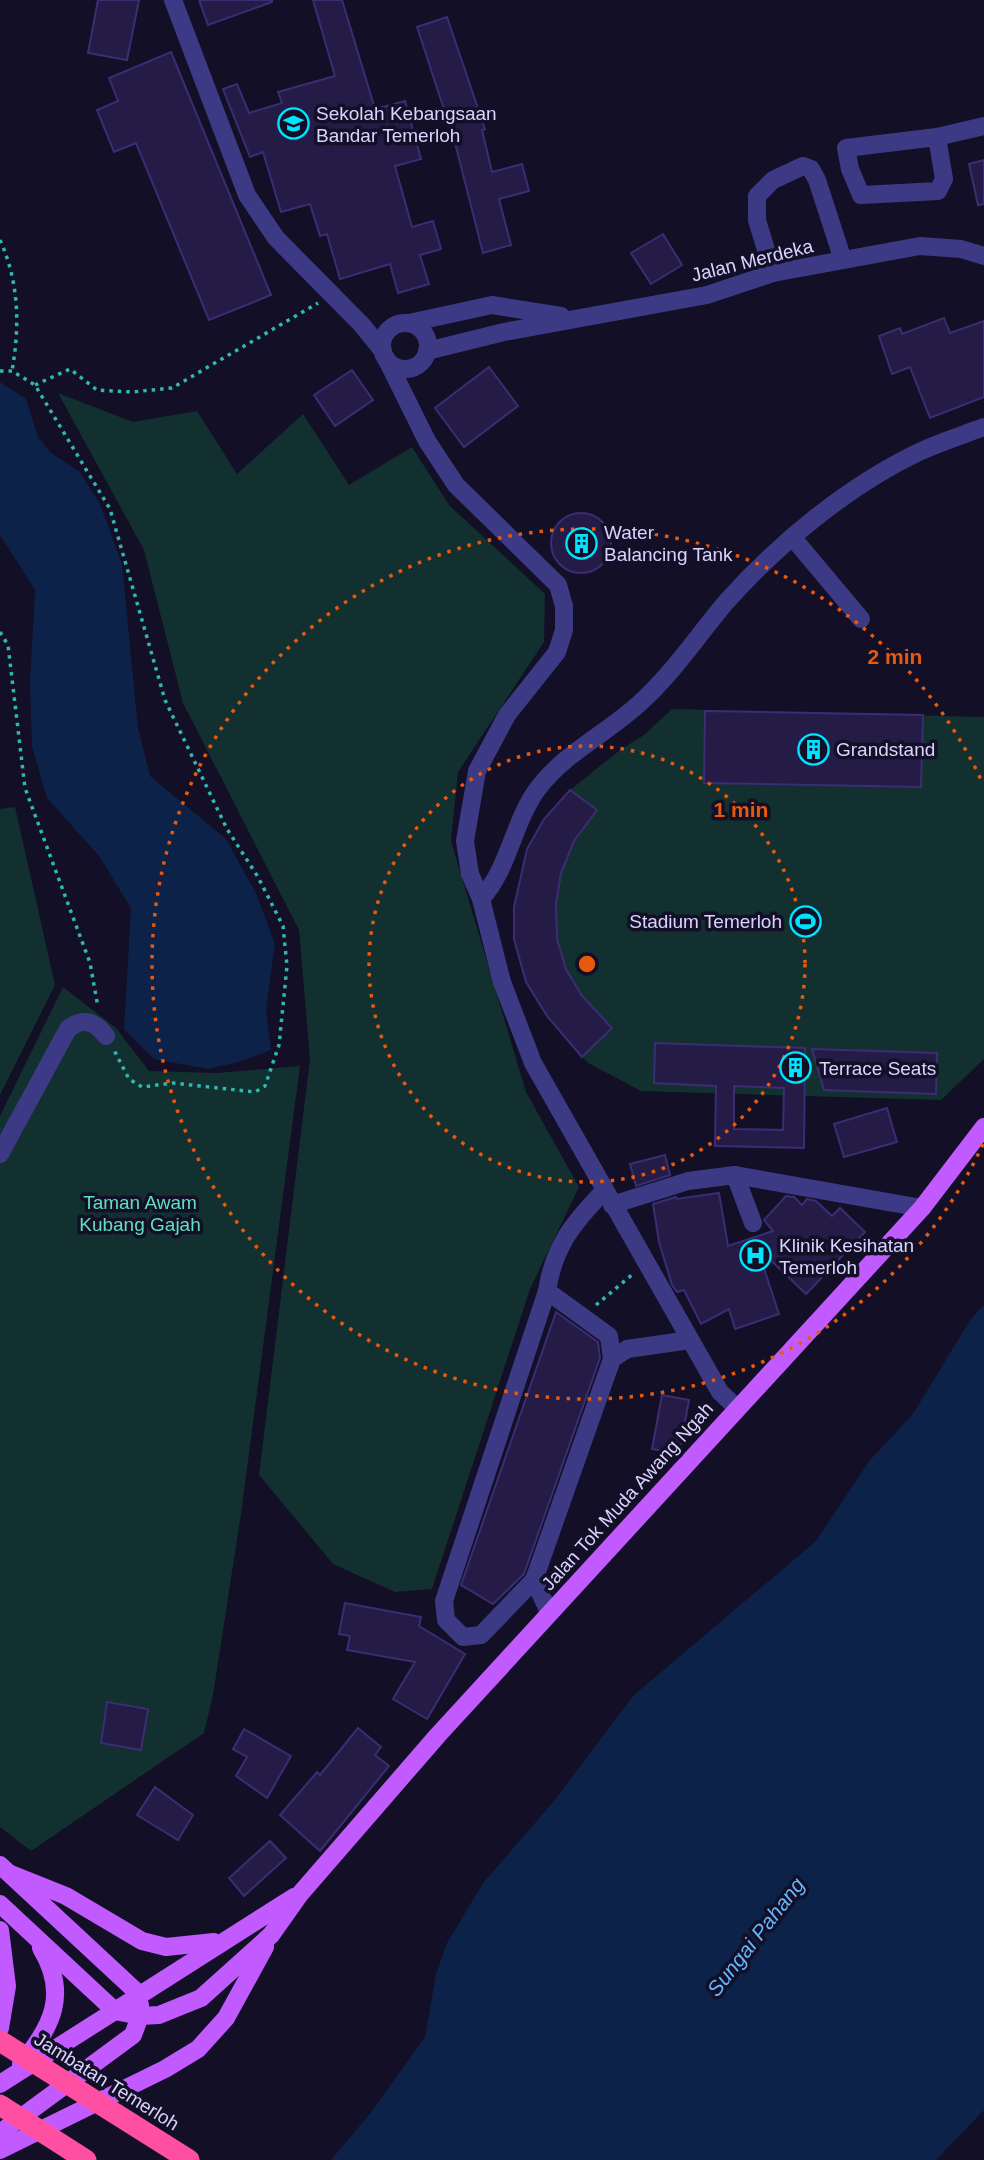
<svg xmlns="http://www.w3.org/2000/svg" width="984" height="2160" font-family="Arial,sans-serif">
	<style>
		.green { fill: #12302f }
		.water { fill: #0c2248 }
		.building { fill: #241b47; stroke: #3b2d73; stroke-width: 2; fill-rule: evenodd }
		.lines { fill: none; stroke-linecap: round; stroke-linejoin: round }
		.path { stroke: #2fb8b0; stroke-width: 3.5; stroke-dasharray: 3.5 5; stroke-linecap: butt }
		.minor { stroke: #3d3a85; stroke-width: 18 }
		.major { stroke: #c25bff; stroke-width: 18 }
		.highway-bridge { stroke: #ff4fa3; stroke-width: 21 }
		.ring { fill: none; stroke: #e8590c; stroke-width: 3.5; stroke-dasharray: 3.5 7 }
		.labels { text-anchor: middle; stroke-width: 7; stroke-linejoin: round; paint-order: stroke }
		.poi-label { font-size: 19px; fill: #d9d4ff; stroke: #130f26; text-anchor: start }
		.street-label { font-size: 19px; fill: #d9d4ff; stroke: #130f26 }
		.park-label { font-size: 19px; fill: #5fe0c0; stroke: #130f26 }
		.water-label { font-size: 21px; font-style: italic; fill: #62b6ff; stroke: #130f26 }
		.centre { fill: #e8590c; stroke: #130f26; stroke-width: 3.5 }
		.ring-label { font-size: 21px; text-anchor: middle; font-weight: bold; fill: #e8590c; stroke: #130f26; stroke-width: 7; stroke-linejoin: round; paint-order: stroke }
	</style>
	<rect width="100%" height="100%" fill="#130f26"/>
	<!-- green -->
	<g class="green">
		<path d="M58,393l75,29 64,-11 40,63 66,-60 46,71 63,-38 37,58 96,89 -1,48 -86,130 -7,69 75,251 53,95 -49,102 -98,300 -37,3 -62,-28 -74,-89 51,-416 -11,-129 -116,-227 -39,-153z"/>
		<path d="M672,709l312,8v342l-43,41 -300,-9 -53,-28 -41,-47 -21,-34 -12,-43v-32l13,-58 17,-30 26,-29 50,-40 24,-15z"/>
		<path d="M15,807l40,178 -55,110v-286z"/>
		<path d="M63,987l53,41 33,43 68,2 83,-7 -59,448 -28,181 -9,38 -173,118 -31,-24v-711z"/>
	</g>
	<!-- water -->
	<g class="water">
		<path d="M0,382l26,17 12,38 13,16 29,19 20,32 22,60 16,164 12,48 76,63 30,54 19,51 -9,65 5,41 -32,12 -31,7 -54,-10 -30,-30 7,-121 -32,-52 -52,-58 -15,-52 -2,-64 5,-92 -35,-55z"/>
		<path d="M984,1305v805l-48,50h-605l42,-50 52,-73 11,-63 11,-31 36,-60 70,-81 81,-107 182,-154 54,-81 43,-46 57,-94z"/>
	</g>
	<!-- building -->
	<g class="building">
		<path d="M98,0h41l-12,60 -39,-7z"/>
		<path d="M199,0h73v2l-64,23z"/>
		<path d="M313,0h29l33,109 30,-8 16,58 -26,7 17,61 21,-6 8,28 -21,6 9,29 -31,9 -8,-29 -50,15 -13,-45 -7,2 -10,-32 -29,8 -18,-60 -13,5 -27,-68 14,-5 12,29 33,-10 -4,-11 57,-16z"/>
		<path d="M447,17l38,112 -3,1 10,42 30,-8 7,27 -30,8 12,46 -28,8 -28,-110 -38,-116z"/>
		<path d="M171,52l100,243 -62,25 -73,-177 -22,9 -17,-42 21,-9 -9,-23z"/>
		<path d="M984,160v44l-6,1 -9,-41z"/>
		<path d="M663,234l19,31 -31,19 -20,-31z"/>
		<path d="M944,318l6,15 34,-12v76l-54,21 -20,-51 -18,7 -13,-38 21,-8 2,6z"/>
		<path d="M489,367l29,39 -54,41 -29,-39z"/>
		<path d="M352,370l21,30 -38,26 -21,-31z"/>
		<circle cx="581" cy="543" r="30"/>
		<path d="M705,711l218,4 -2,72 -217,-4z"/>
		<path d="M570,790l27,20 -23,31 -13,32 -5,31 1,35 9,30 16,27 30,32 -30,29 -35,-41 -21,-34 -12,-43v-32l13,-58 17,-30z"/>
		<path d="M655,1043l150,5 -1,100 -89,-2 1,-60 -62,-3zM734,1086l50,2 -1,42 -49,-1z"/>
		<path d="M812,1049l125,4 -1,41 -112,-4z"/>
		<path d="M887,1108l10,34 -53,15 -10,-33z"/>
		<path d="M665,1155l5,20 -34,11 -6,-22z"/>
		<path d="M719,1193l9,53 45,-15 -9,-11 22,-24 8,1 8,8 5,-6 9,2 16,15 8,-8 25,24 -59,62 -49,-47 22,67 -44,15 -6,-20 -28,15 -17,-34 -7,2 -5,-7 -13,-43 -6,-38 23,-7 1,2z"/>
		<path d="M556,1312l42,30 2,16 -76,216 -31,30 -32,-19z"/>
		<path d="M662,1395l27,5 -10,54 -27,-5z"/>
		<path d="M345,1603l76,14 -2,9 46,28 -38,65 -34,-20 22,-37 -68,-12 3,-14 -11,-2z"/>
		<path d="M107,1702l41,7 -7,41 -40,-7z"/>
		<path d="M358,1728l23,19 -6,8 14,11 -69,85 -40,-36 37,-43 3,3z"/>
		<path d="M244,1729l47,27 -24,42 -31,-22 11,-19 -14,-8z"/>
		<path d="M155,1787l38,28 -15,25 -41,-25z"/>
		<path d="M270,1841l16,17 -42,38 -15,-18z"/>
	</g>
	<g class="lines">
		<!-- path -->
		<g class="path">
			<path d="M0,240c19,42 20,85 12,131"/>
			<path d="M0,371h12l23,14 75,124 55,191 62,129 31,48 25,49 4,40 -8,79 -14,41 -10,6 -82,-9 -31,4 -13,-8 -15,-29"/>
			<path d="M35,385l35,-16 27,21 35,2 40,-4 146,-85"/>
			<path d="M0,632l8,13 17,143 65,175 8,44"/>
			<path d="M596,1305l37,-31"/>
		</g>
		<!-- minor -->
		<g class="minor">
			<path d="M173,0l74,195 29,43 86,87 21,26"/>
			<path d="M937,137l7,42 -6,12 -77,4 -11,-26 -4,-21 91,-11 47,-11"/>
			<path d="M773,273l-16,-53v-24l16,-16 30,-14 8,3 6,11 26,80"/>
			<path d="M409,323l83,-18 69,11"/>
			<circle cx="405" cy="346" r="23"/>
			<path d="M427,351l77,-19 203,-37 66,-22 147,-27 41,3 23,7"/>
			<path d="M386,358l41,83 29,44 102,100 6,21v24l-7,22 -50,63 -30,56 -12,70 5,33 11,25 21,83 31,81 187,329 16,15"/>
			<path d="M793,538l68,81"/>
			<path d="M481,899c29,-32 32,-78 58,-112 27,-35 70,-55 102,-85 33,-30 57,-67 86,-101 53,-59 121,-115 192,-149 21,-10 44,-17 65,-25"/>
			<path d="M0,1154l68,-125c15,-12 27,-8 38,7"/>
			<path d="M735,1175l18,48"/>
			<path d="M612,1205l76,-24 47,-6 187,33"/>
			<path d="M547,1291c7,-45 26,-68 57,-100"/>
			<path d="M612,1359l15,-10 63,-9"/>
			<path d="M534,1580l-53,55 -18,2 -17,-17 -2,-19 103,-310 62,45 3,23 -78,221 15,32"/>
		</g>
		<!-- major -->
		<g class="major">
			<path d="M0,1865l140,130"/>
			<path d="M11,1874l55,22 76,45 24,6 48,-5"/>
			<path d="M0,1904l115,107 25,5 19,-1 42,-17 70,-63 29,-41 138,-159 484,-527 62,-81"/>
			<path d="M0,1930l7,56 -7,42"/>
			<path d="M21,2064c31,-37 48,-70 20,-116"/>
			<path d="M0,2084l294,-187"/>
			<path d="M0,2133l133,-98 7,-19v-11"/>
			<path d="M0,2150l165,-81 33,-20 28,-31 39,-71"/>
		</g>
		<!-- highway-bridge -->
		<g class="highway-bridge">
			<path d="M0,2041l189,119"/>
			<path d="M0,2105l86,55"/>
		</g>
	</g>
	<!-- distance rings -->
	<g class="ring">
		<circle cx="587" cy="964" r="218"/>
		<path d="M983 1144A435 435 0 1 1 983 784"/>
	</g>
	<!-- icons -->
	<defs>
		<symbol id="school-ring" viewBox="-11 -11 22 22"><circle r="9.5" fill="#130f26" stroke="#00e5ff" stroke-width="1.5"/><path d="M0-5L7-2L0 1L-7-2ZM-4 1L0 2.5L4 1V4Q0 6-4 4Z" fill="#00e5ff"/></symbol>
		<symbol id="building-ring" viewBox="-11 -11 22 22"><circle r="9.5" fill="#130f26" stroke="#00e5ff" stroke-width="1.5"/><path d="M-4-6H4V6H1V3H-1V6H-4ZM-2.5-4.3h1.7v1.8h-1.7ZM.8-4.3h1.7v1.8H.8ZM-2.5-1h1.7V.8h-1.7ZM.8-1h1.7V.8H.8Z" fill="#00e5ff"/></symbol>
		<symbol id="stadium-ring" viewBox="-11 -11 22 22"><circle r="9.5" fill="#130f26" stroke="#00e5ff" stroke-width="1.5"/><path d="M0-5a6.5 5 0 1 0 0 10a6.5 5 0 1 0 0-10ZM-3.5-1.8h7v3.6h-7Z" fill="#00e5ff"/></symbol>
		<symbol id="hospital-ring" viewBox="-11 -11 22 22"><circle r="9.5" fill="#130f26" stroke="#00e5ff" stroke-width="1.5"/><path d="M-5-5h3v3.5h4V-5h3V5h-3V1.5h-4V5h-3Z" fill="#00e5ff"/></symbol>
	</defs>
	<g fill-rule="evenodd">
		<use href="#school-ring" x="276" y="106" width="35" height="35"/>
		<use href="#building-ring" x="564" y="526" width="35" height="35"/>
		<use href="#building-ring" x="796" y="732" width="35" height="35"/>
		<use href="#stadium-ring" x="788" y="904" width="35" height="35"/>
		<use href="#building-ring" x="778" y="1050" width="35" height="35"/>
		<use href="#hospital-ring" x="738" y="1238" width="35" height="35"/>
	</g>
	<g class="labels">
		<!-- poi labels -->
		<g class="poi-label">
			<text x="316" y="120">Sekolah Kebangsaan<tspan x="316" dy="22">Bandar Temerloh</tspan></text>
			<text x="604" y="539">Water<tspan x="604" dy="22">Balancing Tank</tspan></text>
			<text x="836" y="756">Grandstand</text>
			<text x="782" y="928" text-anchor="end">Stadium Temerloh</text>
			<text x="819" y="1075">Terrace Seats</text>
			<text x="779" y="1252">Klinik Kesihatan<tspan x="779" dy="22">Temerloh</tspan></text>
		</g>
		<!-- street labels -->
		<g class="street-label">
			<text transform="translate(752 260) rotate(-14)" y="7">Jalan Merdeka</text>
			<text transform="translate(627 1496) rotate(-48)" y="7">Jalan Tok Muda Awang Ngah</text>
			<text transform="translate(107 2081) rotate(32)" y="7">Jambatan Temerloh</text>
		</g>
		<!-- park labels -->
		<g class="park-label">
			<text x="140" y="1209">Taman Awam<tspan x="140" dy="22">Kubang Gajah</tspan></text>
		</g>
		<!-- water labels -->
		<g class="water-label">
			<text transform="translate(756 1937) rotate(-52)" y="7">Sungai Pahang</text>
		</g>
	</g>
	<circle cx="587" cy="964" r="10" class="centre"/>
	<g class="ring-label">
		<text x="895" y="664">2 min</text>
		<text x="741" y="817">1 min</text>
	</g>
</svg>
